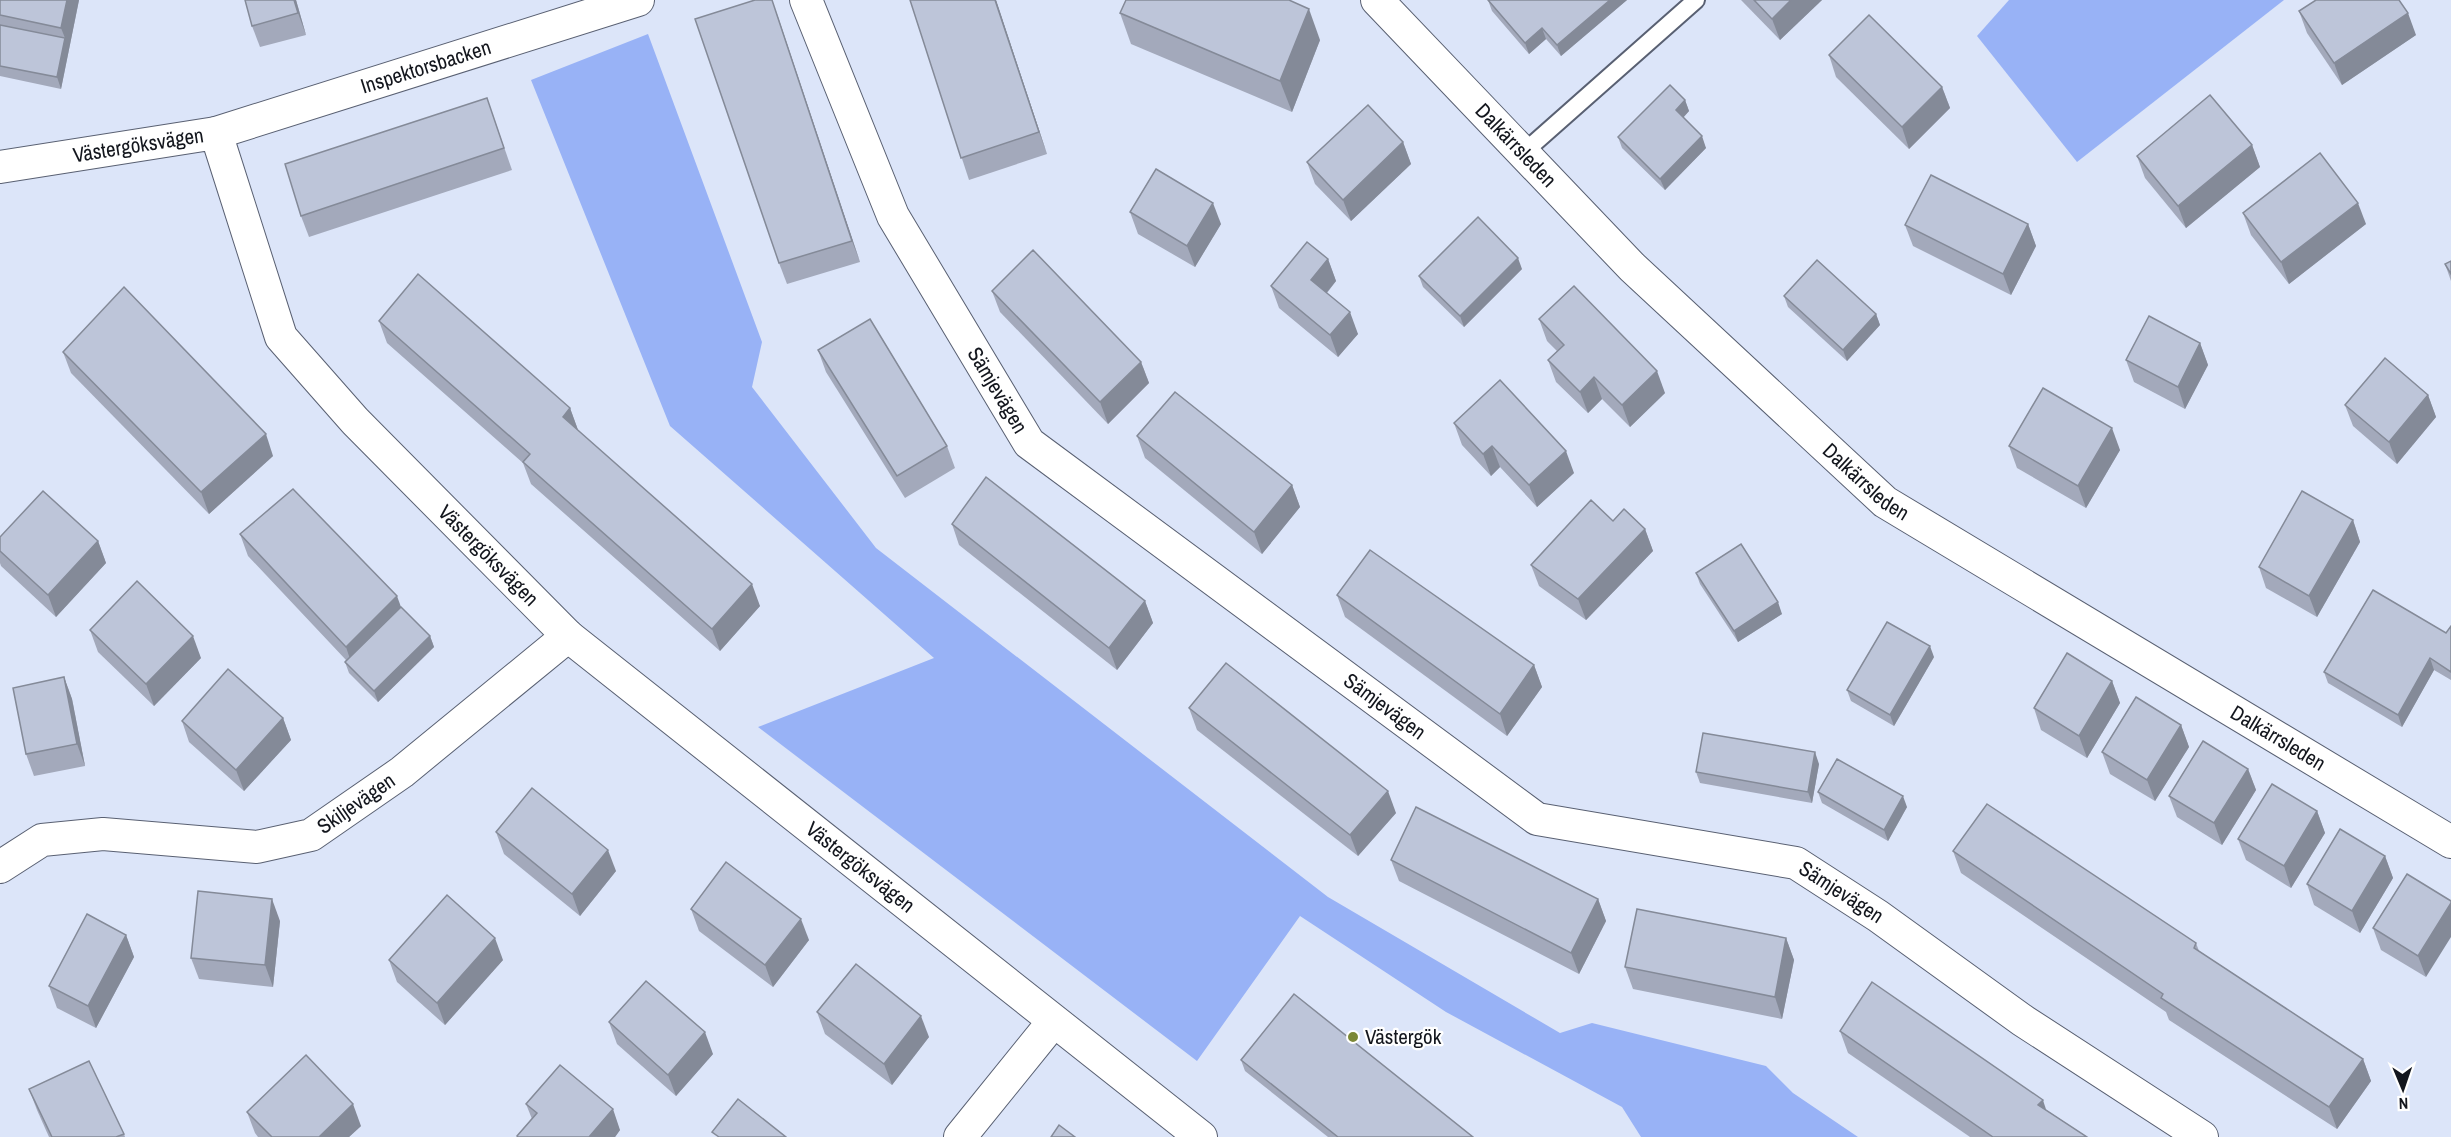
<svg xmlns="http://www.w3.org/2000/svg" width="2451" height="1137" font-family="'Archivo Narrow',sans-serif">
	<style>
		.green { fill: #98b2f6 }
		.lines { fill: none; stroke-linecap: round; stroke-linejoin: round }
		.lane-casing { stroke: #596072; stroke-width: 20 }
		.street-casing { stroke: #596072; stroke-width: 34 }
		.lane { stroke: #fff; stroke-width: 16 }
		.street { stroke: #fff; stroke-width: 32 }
		.wall { fill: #a3a9bb }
		.shaded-wall { fill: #848a98 }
		.building { fill: #bdc5d9; stroke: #848a98; stroke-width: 1.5 }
		.poi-dot { fill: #7b8836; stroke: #fff; stroke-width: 2 }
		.labels { text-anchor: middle; stroke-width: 4.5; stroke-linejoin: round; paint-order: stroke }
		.street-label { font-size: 21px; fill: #13161d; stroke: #fff }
		.poi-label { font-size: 21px; fill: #13161d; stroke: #fff; text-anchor: start }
	</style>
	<rect width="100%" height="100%" fill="#dce5f9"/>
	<!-- green -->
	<g class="green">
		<path d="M2009,0h275l-207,162 -100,-126z"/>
		<path d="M648,34l114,308 -10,45 124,161 452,349 232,136 32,-10 174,43 27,27 65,44h-217l-19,-30 -176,-95 -146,-96 -103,145 -439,-334 176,-69 -264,-232 -139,-346z"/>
	</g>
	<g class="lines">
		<defs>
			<path id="lane" d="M1523,153l173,-153"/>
			<g id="street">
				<path id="s1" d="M806,0l87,216 136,227 508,376 259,44 82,53 144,104 180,117"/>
				<path id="s2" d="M1377,0l255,267 253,235 566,340"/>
				<path id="s3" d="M216,133l422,-133"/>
				<path id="s4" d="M0,167l216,-34 65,204 74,84 213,215 633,501"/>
				<path id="s5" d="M0,867l42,-27 61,-6 154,13 54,-12 91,-63 166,-136"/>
				<path d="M960,1137l93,-115"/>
			</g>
		</defs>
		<!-- lane casing -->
		<use href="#lane" class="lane-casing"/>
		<!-- street casing -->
		<use href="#street" class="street-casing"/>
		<!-- lane -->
		<use href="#lane" class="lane"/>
		<!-- street -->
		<use href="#street" class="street"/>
	</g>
	<!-- wall -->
	<g class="wall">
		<path d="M0,0h79l-18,89 -61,-13z"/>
		<path d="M245,0h51l10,35 -46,12 -8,-21z"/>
		<path d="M910,0h86l51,154 -78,26z"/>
		<path d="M1488,0h139l-66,56 -15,-17 -17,15 -37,-43z"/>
		<path d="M1741,0h81l-42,40z"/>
		<path d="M2299,11l117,24 -74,50 -35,-52z"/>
		<path d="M1120,13l200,27 -28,72 -161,-68z"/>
		<path d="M778,17l82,245 -73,22 -8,-21z"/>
		<path d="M1829,55l113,32 8,21 -41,41 -73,-72z"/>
		<path d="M487,98l25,72 -203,67 -8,-21z"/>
		<path d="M1685,100l4,11 -6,7 23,30 -41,42 -43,-42 -4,-11z"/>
		<path d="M1403,142l8,22 -60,57 -36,-37 -8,-22z"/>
		<path d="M2252,145l8,22 -74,61 -41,-50 -8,-22z"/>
		<path d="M1130,212l91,12 -26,43 -57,-33z"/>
		<path d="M2243,213l123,11 -77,60 -38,-49z"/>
		<path d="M2028,224l8,22 -25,49 -98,-49 -8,-21z"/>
		<path d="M1328,259l8,22 -9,12 31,41 -20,23 -59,-49 -8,-22z"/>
		<path d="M2451,261v20l-6,-17z"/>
		<path d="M1522,269l-58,58 -41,-40 -4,-11z"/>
		<path d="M992,291l149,71 8,21 -41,41 -108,-112z"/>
		<path d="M1784,296l92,18 4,11 -33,36 -59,-54z"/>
		<path d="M1539,319l126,74 -35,34 -28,-28 -14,14 -32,-31 -8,-22 9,-9 -10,-10z"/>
		<path d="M379,321l191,87 8,22 182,176 -40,45 -189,-167 -8,-21 -136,-120z"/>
		<path d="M2200,343l8,22 -23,44 -51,-27 -8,-22z"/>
		<path d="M818,350l129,96 8,22 -50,30 -79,-126z"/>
		<path d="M63,352l210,104 -64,58 -138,-141z"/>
		<path d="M2428,395l8,22 -39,47 -44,-38 -8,-21z"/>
		<path d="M1454,423l120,50 -37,34 -37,-40 -9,9 -29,-31z"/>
		<path d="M1137,436l155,49 8,22 -38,47 -117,-96z"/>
		<path d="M2009,446l111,4 -34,58 -69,-40z"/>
		<path d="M2353,520l7,22 -43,75 -51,-29 -7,-21z"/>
		<path d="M1613,521l32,8 8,22 -67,69 -47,-34 -8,-21z"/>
		<path d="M952,524l193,77 8,22 -36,47 -158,-125z"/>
		<path d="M240,534l161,73 29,29 4,11 -56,55 -29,-29 -4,-11 1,-2 -98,-104z"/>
		<path d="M0,537l98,4 8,22 -50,54 -55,-51 -1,-3z"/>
		<path d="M1696,573l86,41 -44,28 -38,-58z"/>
		<path d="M1337,595l197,70 8,22 -35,49 -162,-119z"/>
		<path d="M2451,626v54l-17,-10 -32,57 -74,-44 -4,-11 122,-39z"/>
		<path d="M90,630l111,28 -47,48 -56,-54z"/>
		<path d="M1934,657l-40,69 -43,-25 -4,-11z"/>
		<path d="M64,677l8,22 13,67 -51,10 -8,-22z"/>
		<path d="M2112,681l8,22 -33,55 -46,-28 -7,-22z"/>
		<path d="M1189,708l207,105 -38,43 -161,-126z"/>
		<path d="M283,718l8,22 -47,51 -55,-49 -7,-21z"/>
		<path d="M2181,725l8,22 -34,54 -45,-27 -8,-22z"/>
		<path d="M1819,764l-7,39 -112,-20 -4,-11z"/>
		<path d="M2248,769l8,21 -34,55 -45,-28 -8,-21z"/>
		<path d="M1818,792l89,15 -19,34 -66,-38z"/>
		<path d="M2317,811l8,22 -34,55 -45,-28 -8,-21z"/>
		<path d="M496,832l120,39 -36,45 -76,-62z"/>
		<path d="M1953,851l243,92 3,8 164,108 8,22 -34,48 -168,-109 -3,-8 -205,-139z"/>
		<path d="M2385,856l8,22 -33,55 -46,-28 -7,-21z"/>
		<path d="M1391,860l207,39 8,22 -27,53 -180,-93z"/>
		<path d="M2407,874l19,103 -45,-27 -8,-22z"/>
		<path d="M691,909l118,31 -36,47 -74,-56z"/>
		<path d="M280,921l-7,66 -74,-8 -8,-21z"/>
		<path d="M126,935l8,22 -38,71 -39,-20 -8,-22z"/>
		<path d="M1786,938l8,22 -12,59 -149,-30 -8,-22z"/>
		<path d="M389,960h114l-58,65 -48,-43z"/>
		<path d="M817,1012l112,25 -37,48 -67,-51z"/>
		<path d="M609,1022l104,32 -37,42 -59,-52z"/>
		<path d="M1840,1031l206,79 41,27h-117l-122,-84z"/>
		<path d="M1241,1060l232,77h-145l-83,-66z"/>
		<path d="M29,1089l95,45 1,3h-76l-12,-27z"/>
		<path d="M526,1104l94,26 -5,7h-97l-1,-1 15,-17z"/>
		<path d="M247,1112l114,14 -12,11h-91l-3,-4z"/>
	</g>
	<!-- shaded-wall -->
	<g class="shaded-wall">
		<path d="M67,0h12l-18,89 -4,-12 8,-39 -4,-10z"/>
		<path d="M294,0h2l10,35 -8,-22z"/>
		<path d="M772,0l6,17 82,245 -8,-21z"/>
		<path d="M995,0h1l51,154 -8,-22z"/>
		<path d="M1610,0h17l-66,56 -4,-11z"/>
		<path d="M1791,0h31l-42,40 -8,-21z"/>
		<path d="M1309,9l11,31 -28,72 -12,-31z"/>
		<path d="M2408,13l8,22 -74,50 -8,-22z"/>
		<path d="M1542,28l4,11 -17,15 -4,-11z"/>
		<path d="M1942,87l8,21 -41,41 -7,-22z"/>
		<path d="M1685,100l4,11 -9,10 -4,-11z"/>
		<path d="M1702,136l4,12 -41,42 -5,-11z"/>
		<path d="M1403,142l8,22 -60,57 -8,-21z"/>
		<path d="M2252,145l8,22 -74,61 -8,-22z"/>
		<path d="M1213,203l8,21 -26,43 -8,-21z"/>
		<path d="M2358,203l8,21 -77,60 -8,-22z"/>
		<path d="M2028,224l8,22 -25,49 -8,-21z"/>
		<path d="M1518,258l4,11 -58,58 -4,-11z"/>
		<path d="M1328,259l8,22 -17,21 -8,-22z"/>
		<path d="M1350,312l8,22 -20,23 -8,-22z"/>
		<path d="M1876,314l4,11 -33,36 -4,-11z"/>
		<path d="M2200,343l8,22 -23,44 -7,-22z"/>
		<path d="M1141,362l8,21 -41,41 -8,-22z"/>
		<path d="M1657,371l8,22 -35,34 -8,-22z"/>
		<path d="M1594,377l8,22 -14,14 -8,-21z"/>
		<path d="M2428,395l8,22 -39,47 -8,-22z"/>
		<path d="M570,408l8,22 -15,-13z"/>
		<path d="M2112,428l8,22 -34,58 -8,-22z"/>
		<path d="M266,434l7,22 -64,58 -8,-22z"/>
		<path d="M1492,446l8,21 -9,9 -8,-22z"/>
		<path d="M1566,451l8,22 -37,34 -8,-22z"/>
		<path d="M1292,485l8,22 -38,47 -8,-22z"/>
		<path d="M2353,520l7,22 -43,75 -8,-21z"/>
		<path d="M1645,529l8,22 -67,69 -8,-21z"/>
		<path d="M98,541l8,22 -50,54 -8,-22z"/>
		<path d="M752,584l8,22 -40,45 -8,-22z"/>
		<path d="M397,596l8,22 -52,50 -7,-21z"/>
		<path d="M1145,601l8,22 -36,47 -8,-22z"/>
		<path d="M1778,602l4,12 -44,28 -4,-11z"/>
		<path d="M193,636l8,22 -47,48 -8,-22z"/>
		<path d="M430,636l4,11 -56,55 -4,-11z"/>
		<path d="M1930,646l4,11 -40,69 -4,-11z"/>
		<path d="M2430,658l4,12 -32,57 -4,-12z"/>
		<path d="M1534,665l8,22 -35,49 -7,-22z"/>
		<path d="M64,677l8,22 13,67 -8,-22z"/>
		<path d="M2112,681l8,22 -33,55 -8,-22z"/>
		<path d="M283,718l8,22 -47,51 -8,-21z"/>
		<path d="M2181,725l8,22 -34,54 -8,-21z"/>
		<path d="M1815,752l4,12 -7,39 -4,-11z"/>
		<path d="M2248,769l8,21 -34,55 -8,-22z"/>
		<path d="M1388,791l8,22 -38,43 -8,-21z"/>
		<path d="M1903,796l4,11 -19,34 -4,-11z"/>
		<path d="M2317,811l8,22 -34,55 -7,-22z"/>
		<path d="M608,850l8,21 -36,45 -8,-22z"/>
		<path d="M2385,856l8,22 -33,55 -8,-22z"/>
		<path d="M272,899l8,22 -7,66 -8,-22z"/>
		<path d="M1598,899l8,22 -27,53 -8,-21z"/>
		<path d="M2451,903v34l-25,40 -8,-21z"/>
		<path d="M801,919l8,21 -36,47 -8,-22z"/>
		<path d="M126,935l8,22 -38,71 -8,-22z"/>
		<path d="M495,938l8,22 -58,65 -8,-22z"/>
		<path d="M1786,938l8,22 -12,59 -7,-22z"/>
		<path d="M921,1016l8,21 -37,48 -8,-21z"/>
		<path d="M705,1032l8,22 -37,42 -8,-21z"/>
		<path d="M2363,1059l8,22 -34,48 -8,-22z"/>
		<path d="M2043,1100l7,22 -12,-17z"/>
		<path d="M353,1104l8,22 -12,11h-30z"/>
		<path d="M613,1109l7,21 -5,7h-26z"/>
	</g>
	<!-- building -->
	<g class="building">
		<path d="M0,0h67l-6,28 -61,-13z"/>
		<path d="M245,0h49l4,13 -46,13z"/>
		<path d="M755,0h17l80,241 -73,22 -84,-244z"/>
		<path d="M910,0h85l44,132 -78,26z"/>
		<path d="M1126,0h163l20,9 -29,72 -160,-68z"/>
		<path d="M1488,0h122l-53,45 -15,-17 -17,15z"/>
		<path d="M1754,0h37l-19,19z"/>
		<path d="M2316,0h83l9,13 -74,50 -35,-52z"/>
		<path d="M1869,15l73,72 -40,40 -73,-72z"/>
		<path d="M0,25l65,13 -8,39 -57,-11z"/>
		<path d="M1670,85l15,15 -9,10 26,26 -42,43 -42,-42z"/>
		<path d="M2210,95l42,50 -74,61 -41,-50z"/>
		<path d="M487,98l17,50 -203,68 -16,-52z"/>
		<path d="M1368,105l35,37 -60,58 -36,-38z"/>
		<path d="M2320,153l38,50 -77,59 -38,-49z"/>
		<path d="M1156,169l57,34 -26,43 -57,-34z"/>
		<path d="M1931,175l97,49 -25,50 -98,-49z"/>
		<path d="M1478,217l40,41 -58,58 -41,-40z"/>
		<path d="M1307,242l21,17 -17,21 39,32 -20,23 -59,-49z"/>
		<path d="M1033,250l108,112 -41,40 -108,-111z"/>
		<path d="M1817,260l59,54 -33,36 -59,-54z"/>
		<path d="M2451,261v13l-6,-10z"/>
		<path d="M418,274l152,134 -7,9 189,167 -40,45 -189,-167 7,-8 -151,-133z"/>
		<path d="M1574,286l83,85 -35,34 -28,-28 -14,15 -32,-32 16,-15 -25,-26z"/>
		<path d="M124,287l142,147 -65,58 -138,-140z"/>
		<path d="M2149,316l51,27 -22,44 -52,-27z"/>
		<path d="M870,319l77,127 -50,30 -79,-126z"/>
		<path d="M2385,358l43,37 -39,47 -44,-37z"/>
		<path d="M1500,380l66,71 -37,34 -37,-39 -9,8 -29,-31z"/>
		<path d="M2043,388l69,40 -34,58 -69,-40z"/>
		<path d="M1175,392l117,93 -38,47 -117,-96z"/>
		<path d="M986,477l159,124 -36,47 -157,-124z"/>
		<path d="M293,489l104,107 -51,51 -106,-113z"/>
		<path d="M43,491l55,50 -50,54 -48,-44v-14z"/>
		<path d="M2302,491l51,29 -44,76 -50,-29z"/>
		<path d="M1591,500l22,21 11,-12 21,20 -67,70 -47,-34z"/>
		<path d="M1741,544l37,58 -44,29 -38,-58z"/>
		<path d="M1370,550l164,115 -34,49 -163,-119z"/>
		<path d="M137,581l56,55 -47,48 -56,-54z"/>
		<path d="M2373,590l73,43 5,-7v46l-21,-14 -32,57 -74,-43z"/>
		<path d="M401,607l29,29 -56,55 -29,-29z"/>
		<path d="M1887,622l43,24 -40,69 -43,-25z"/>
		<path d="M2067,653l45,28 -33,55 -45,-28z"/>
		<path d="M1226,663l162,128 -38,44 -161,-127z"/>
		<path d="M228,669l55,49 -47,52 -54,-49z"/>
		<path d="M64,677l13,67 -51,10 -13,-66z"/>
		<path d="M2136,697l45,28 -34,55 -45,-28z"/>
		<path d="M1703,733l112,19 -7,40 -112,-20z"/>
		<path d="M2203,741l45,28 -34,54 -45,-27z"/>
		<path d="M1837,759l66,37 -19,34 -66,-38z"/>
		<path d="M2272,784l45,27 -33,55 -46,-27z"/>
		<path d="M532,788l76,62 -36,44 -76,-62z"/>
		<path d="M1987,804l209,139 -2,5 169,111 -34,48 -168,-109 2,-4 -210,-143z"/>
		<path d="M1416,807l182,92 -27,54 -180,-93z"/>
		<path d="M2340,829l45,27 -33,55 -45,-27z"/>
		<path d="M726,862l75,57 -36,46 -74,-56z"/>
		<path d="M2407,874l44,27v2l-33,53 -45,-28z"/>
		<path d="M198,891l74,8 -7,66 -74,-7z"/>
		<path d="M447,895l48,43 -58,65 -48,-43z"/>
		<path d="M1637,909l149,29 -11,59 -150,-30z"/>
		<path d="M87,914l39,21 -38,71 -39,-20z"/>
		<path d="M856,964l65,52 -37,48 -67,-52z"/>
		<path d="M646,981l59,51 -37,43 -59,-53z"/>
		<path d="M1872,982l171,118 -5,5 49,32h-94l-153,-106z"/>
		<path d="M1294,994l179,143h-135l-97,-77z"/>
		<path d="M306,1055l47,49 -34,33h-47l-25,-25z"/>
		<path d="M89,1061l35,73 -8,3h-64l-23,-48z"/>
		<path d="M560,1065l53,44 -24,28h-71l-1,-1 20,-23 -11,-9z"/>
		<path d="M738,1099l48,38h-67l-7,-5z"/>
		<path d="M1059,1125l16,12h-24z"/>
	</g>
	<!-- markers -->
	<circle class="poi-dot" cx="1353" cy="1037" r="6"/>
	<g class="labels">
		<!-- street labels -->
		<g class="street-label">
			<text dy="7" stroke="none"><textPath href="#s3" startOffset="220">Inspektorsbacken</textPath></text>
			<text dy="7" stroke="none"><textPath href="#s4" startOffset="140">Västergöksvägen</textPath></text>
			<text dy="7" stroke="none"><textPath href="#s2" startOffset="201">Dalkärrsleden</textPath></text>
			<text dy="7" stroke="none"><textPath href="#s1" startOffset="436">Sämjevägen</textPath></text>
			<text dy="7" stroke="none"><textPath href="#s2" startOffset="687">Dalkärrsleden</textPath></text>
			<text dy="7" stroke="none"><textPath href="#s4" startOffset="734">Västergöksvägen</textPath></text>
			<text dy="7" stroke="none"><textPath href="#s1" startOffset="940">Sämjevägen</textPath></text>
			<text dy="7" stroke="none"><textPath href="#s2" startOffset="1173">Dalkärrsleden</textPath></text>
			<text dy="7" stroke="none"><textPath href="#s5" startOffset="376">Skiljevägen</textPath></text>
			<text dy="7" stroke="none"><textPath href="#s4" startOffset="1220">Västergöksvägen</textPath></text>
			<text dy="7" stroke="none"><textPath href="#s1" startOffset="1446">Sämjevägen</textPath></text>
		</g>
		<!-- poi labels -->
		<g class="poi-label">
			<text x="1365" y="1044">Västergök</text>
		</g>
	</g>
	<!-- north arrow -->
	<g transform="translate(2403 1089) rotate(178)" stroke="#ffffff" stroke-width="4.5" paint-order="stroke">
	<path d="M0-4.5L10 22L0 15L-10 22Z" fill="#13161d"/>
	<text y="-9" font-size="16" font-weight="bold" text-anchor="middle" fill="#13161d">N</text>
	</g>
</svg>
